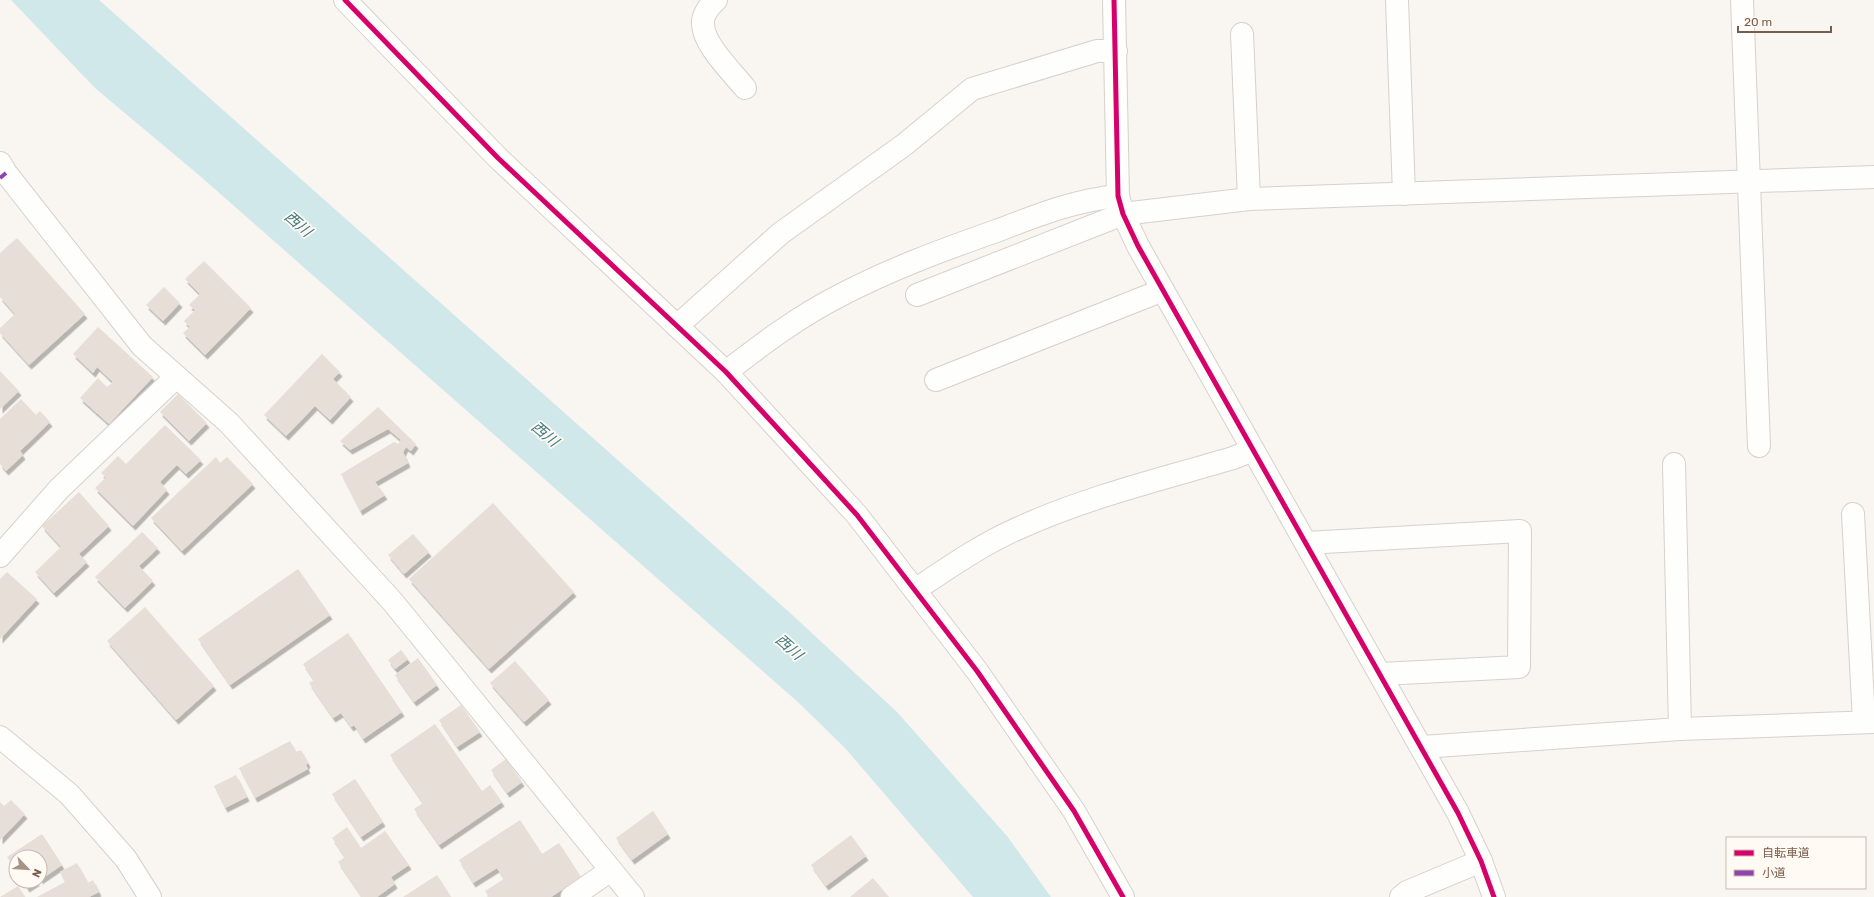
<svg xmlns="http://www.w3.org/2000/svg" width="1874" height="897" font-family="Rubik,'Noto Sans JP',sans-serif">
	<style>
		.water { fill: #d0e8ea }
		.building { fill: #e6ded7; filter: url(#shadow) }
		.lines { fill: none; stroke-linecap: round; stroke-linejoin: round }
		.minor-casing { stroke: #d7d1cb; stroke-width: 24 }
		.minor { stroke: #fefefd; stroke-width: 22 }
		.quiet { stroke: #8e44ad; stroke-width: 4; stroke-dasharray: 8 4; stroke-linecap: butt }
		.cycleway-casing { stroke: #fffaf3; stroke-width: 8 }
		.cycleway { stroke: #d6006c; stroke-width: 5 }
		.labels { text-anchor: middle; stroke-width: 3.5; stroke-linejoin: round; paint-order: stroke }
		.water-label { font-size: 15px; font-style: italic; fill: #437c86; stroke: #fffaf3 }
	</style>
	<defs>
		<filter id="shadow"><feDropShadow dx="2.5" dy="4.5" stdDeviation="0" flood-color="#0004"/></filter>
	</defs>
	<rect width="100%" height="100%" fill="#f9f5f0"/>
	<!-- water -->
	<path class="water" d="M11,0h88l689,611 109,101 110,124 44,61h-78l-128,-149 -46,-45 -599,-527 -105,-88z"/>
	<!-- building -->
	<g class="building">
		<path d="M17,238l68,76 -56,51 -29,-32v-5l15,-14 -15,-17v-44z"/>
		<path d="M204,261l47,47 -46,47 -22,-22 7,-6 -6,-6 11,-11 -6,-5 11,-11 -15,-15z"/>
		<path d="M164,287l16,16 -17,18 -17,-16z"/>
		<path d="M98,327l55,50 -44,47 -29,-26 18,-20 9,9 6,-5 -16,-15 -4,6 -20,-19z"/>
		<path d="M322,354l18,18 -7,7 18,18 -21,23 -15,-14 -29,30 -22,-21z"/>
		<path d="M0,371l19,20 -19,18z"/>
		<path d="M178,394l29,29 -18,18 -29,-29z"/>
		<path d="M21,399l15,16 4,-4 10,11 -30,29 3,4 -17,16 -6,-7v-45z"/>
		<path d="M378,407l38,37 -5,7 -5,-4 -3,5 5,11 -33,19 10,13 -25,16 -19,-37 53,-32 4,2 3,-4 -13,-11 -38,21 -10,-9z"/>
		<path d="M165,425l36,35 -15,14 -9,-9 -17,17 7,8 -34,36 -38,-38 11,-11 -5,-4 17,-17 8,8z"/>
		<path d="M216,457l4,6 7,-6 26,27 -71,67 -31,-33z"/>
		<path d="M79,492l30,34 -30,28 8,8 -33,31 -19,-21 26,-25 -19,-21z"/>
		<path d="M493,503l81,89 -85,77 -80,-90z"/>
		<path d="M142,532l16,16 -19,18 14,15 -28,27 -30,-31z"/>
		<path d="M413,534l16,18 -25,22 -16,-19z"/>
		<path d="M298,569l32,46 -100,70 -32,-46z"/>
		<path d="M7,572l30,27 -37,40v-60z"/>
		<path d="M145,607l69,79 -38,34 -69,-79z"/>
		<path d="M348,633l54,79 -39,27 -9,-14 -3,2 -10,-14 -8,5 -24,-35 5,-3 -11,-16z"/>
		<path d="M401,650l7,9 -13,10 -7,-9z"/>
		<path d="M418,658l19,27 -23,17 -19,-27z"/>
		<path d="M515,661l34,39 -25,22 -34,-39z"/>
		<path d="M461,705l19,27 -23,15 -18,-27z"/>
		<path d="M435,724l47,67 8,-6 12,17 -63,43 -25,-36 9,-6 -33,-48z"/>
		<path d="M290,741l6,11 5,-2 7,13 -2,2 2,4 -53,29 -16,-30z"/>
		<path d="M506,759l16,23 -15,11 -16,-23z"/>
		<path d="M236,775l11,22 -22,11 -11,-22z"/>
		<path d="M355,779l28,43 -22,15 -29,-43z"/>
		<path d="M11,800l14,14 -25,26v-38l4,4z"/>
		<path d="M653,811l15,23 -36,26 -16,-22z"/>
		<path d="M520,820l22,34 17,-11 22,34 -30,20h-62l-4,-6 19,-12 -7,-11 -24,15 -14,-23z"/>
		<path d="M347,827l14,21 24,-17 24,34 -18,12 4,7 -18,13h-15l-24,-35 7,-5 -13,-19z"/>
		<path d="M42,834l20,31 -22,15v-23h-24v14l-9,-14z"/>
		<path d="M851,835l15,21 -40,30 -15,-21z"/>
		<path d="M77,863l11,20 5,-3 6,12 -10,5h-52l28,-15 -5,-10z"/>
		<path d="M437,875l14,22h-48z"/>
		<path d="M873,878l16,19h-39z"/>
		<path d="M23,881h15l-11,7z"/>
		<path d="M18,886l7,11h-25z"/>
	</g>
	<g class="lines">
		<defs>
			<g id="minor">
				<path d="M345,0l153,158 228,214 131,143 120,156 97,140 49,86"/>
				<path d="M716,0c-6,5 -14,15 -13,24 0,20 29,48 42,64"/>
				<path d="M1114,0l4,196 5,18 15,32 320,567 23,48 13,36"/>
				<path d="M1397,0l7,194"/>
				<path d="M1742,0l17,446"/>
				<path d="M1242,34l7,165"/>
				<path d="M0,163l6,10 136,173 87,77 163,178 241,296"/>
				<path d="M917,295l206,-81 126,-15 625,-22"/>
				<path d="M677,326l104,-93 123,-88 68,-56 125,-38h19"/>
				<path d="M726,372c36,-28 72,-55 113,-76 51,-27 106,-47 160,-66 39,-15 77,-30 119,-34"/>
				<path d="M936,380l227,-90"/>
				<path d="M1674,464l6,265"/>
				<path d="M1853,514l11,208"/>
				<path d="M1306,543l214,-12 -1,136 -138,7"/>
				<path d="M0,556l59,-67 117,-112"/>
				<path d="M915,590c33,-22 67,-46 104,-62 68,-31 143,-49 214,-70l20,-8"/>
				<path d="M0,737l69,57 57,65 24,38"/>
				<path d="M1422,747l258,-18 194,-7"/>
				<path d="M572,897l39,-27"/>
				<path d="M1401,897l6,-5 74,-31"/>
			</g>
		</defs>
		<!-- minor casing -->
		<use href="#minor" class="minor-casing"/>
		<!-- minor -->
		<use href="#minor" class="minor"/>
		<!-- quiet -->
		<path class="quiet" d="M0,178l6,-5"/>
		<defs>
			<g id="cycleway">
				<path d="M345,0l153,158 228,214 131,143 120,156 97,140 49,86"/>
				<path d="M1114,0l4,196 5,18 15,32 320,567 23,48 13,36"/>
			</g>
		</defs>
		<!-- cycleway casing -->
		<use href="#cycleway" class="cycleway-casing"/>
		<!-- cycleway -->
		<use href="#cycleway" class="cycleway"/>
	</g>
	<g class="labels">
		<!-- water labels -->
		<g class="water-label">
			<text transform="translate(298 224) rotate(41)" y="5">西川</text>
			<text transform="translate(545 434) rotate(40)" y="5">西川</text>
			<text transform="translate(789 647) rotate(42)" y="5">西川</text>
		</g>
	</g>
	<!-- legend -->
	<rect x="1726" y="837" width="140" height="52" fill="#fffaf3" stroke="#cabbb1"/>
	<rect x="1734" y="850" width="20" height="6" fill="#d6006c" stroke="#cabbb1"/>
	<text x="1762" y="857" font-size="12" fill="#7a5c4d">自転車道</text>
	<rect x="1734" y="870" width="20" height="6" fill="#8e44ad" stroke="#cabbb1"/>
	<text x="1762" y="877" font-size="12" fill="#7a5c4d">小道</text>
	<!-- north arrow -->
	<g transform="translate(28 869) rotate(115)"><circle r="19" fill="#fffaf3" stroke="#cabbb1"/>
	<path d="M0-3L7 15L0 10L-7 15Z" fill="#a69286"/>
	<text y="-6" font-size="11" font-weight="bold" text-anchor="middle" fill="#7a5c4d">N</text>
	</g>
	<!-- scale -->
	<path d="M1738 26v6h93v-6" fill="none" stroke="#7a5c4d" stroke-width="2"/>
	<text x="1744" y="26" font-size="12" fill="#7a5c4d" stroke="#fffaf3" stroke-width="3" paint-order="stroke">20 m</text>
</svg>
